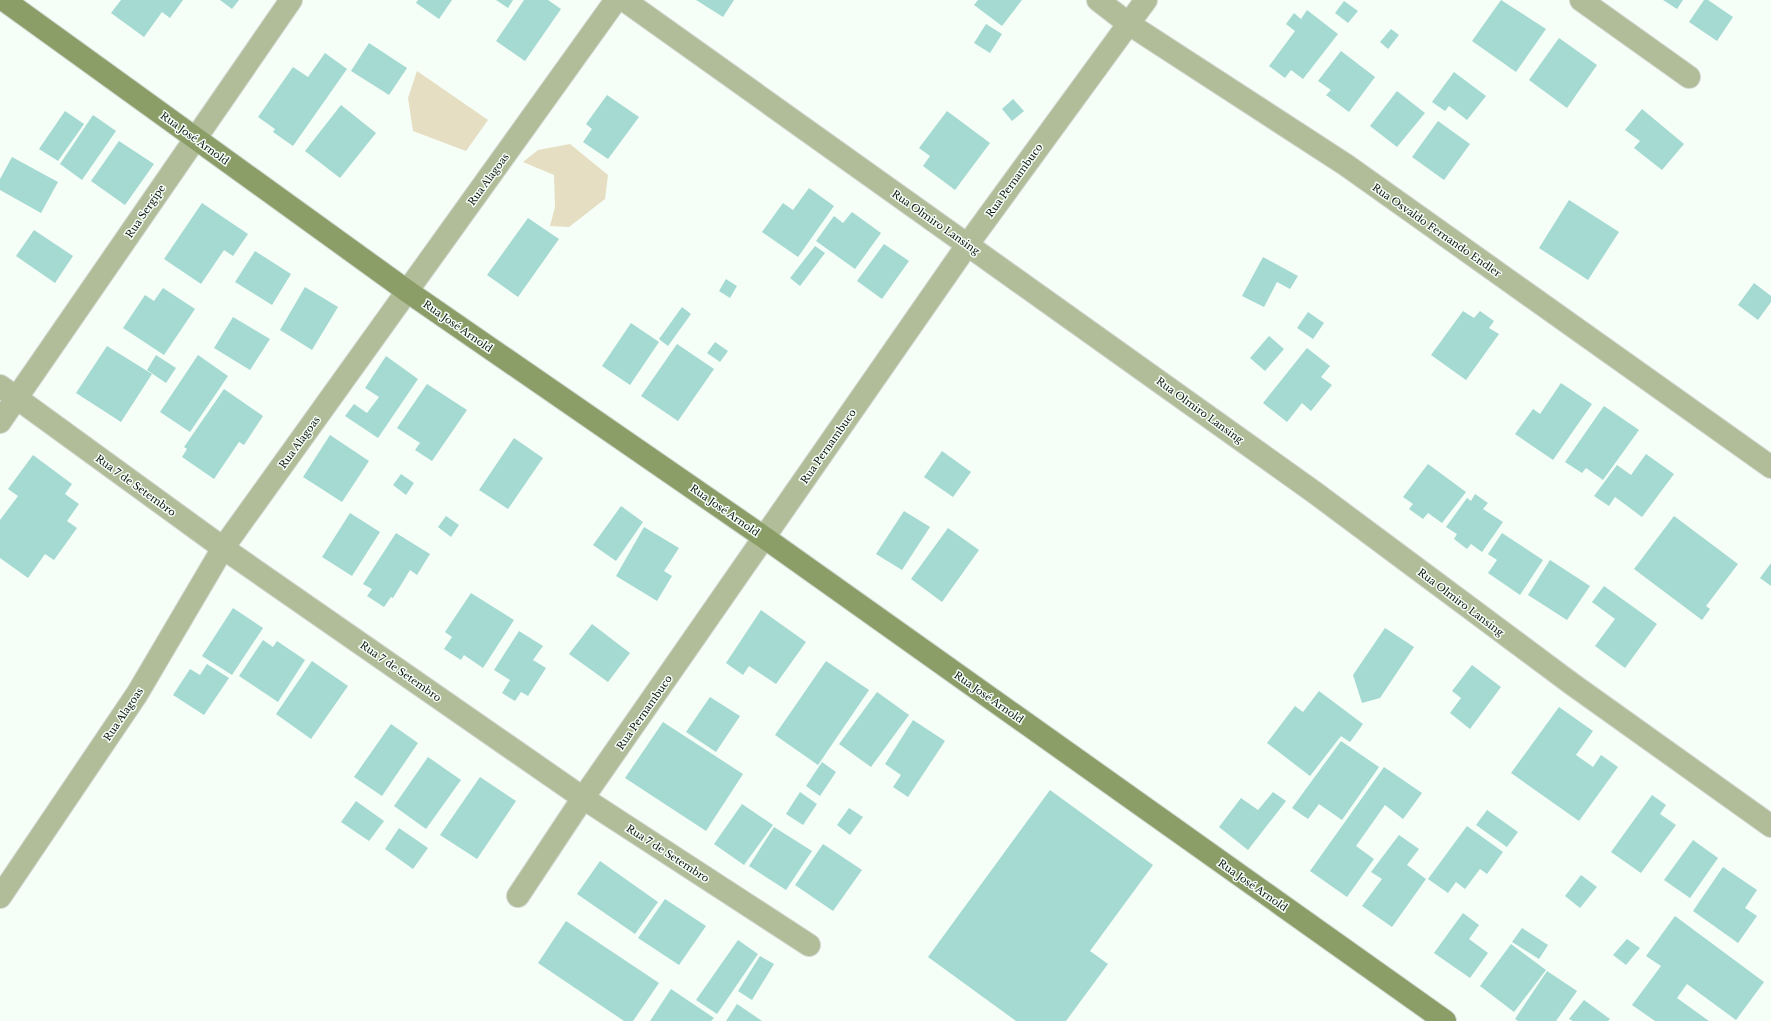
<svg xmlns="http://www.w3.org/2000/svg" width="1771" height="1021" font-family="'Libre Baskerville',serif">
	<style>
		.green { fill: #e6dec2 }
		.building { fill: #a4dad2 }
		.lines { fill: none; stroke-linecap: round; stroke-linejoin: round }
		.street-casing { stroke: #d0d9d2; stroke-width: 24 }
		.secondary-casing { stroke: #d0d9d2; stroke-width: 24 }
		.street { stroke: #b0bd98; stroke-width: 22 }
		.secondary { stroke: #8c9e67; stroke-width: 22 }
		.labels { text-anchor: middle; stroke-width: 3; stroke-linejoin: round; paint-order: stroke }
		.street-label { font-size: 10px; fill: #0b140e; stroke: #f5fff7 }
	</style>
	<rect width="100%" height="100%" fill="#f5fff7"/>
	<!-- green -->
	<g class="green">
		<path d="M417,71l71,49 -22,31 -53,-20 -5,-33z"/>
		<path d="M570,144l38,31 -3,24 -36,28 -19,-1 5,-19 -1,-32 -31,-13 15,-12z"/>
	</g>
	<!-- building -->
	<g class="building">
		<path d="M121,0h62l-13,18 -8,-6 -18,25 -33,-24z"/>
		<path d="M220,0h19l-7,9z"/>
		<path d="M418,0h34l-13,19 -23,-16z"/>
		<path d="M496,0h17l-5,8z"/>
		<path d="M524,0h24l13,9 -36,52 -29,-20z"/>
		<path d="M696,0h38l-11,17z"/>
		<path d="M978,0h44l-20,26 -28,-21z"/>
		<path d="M1501,0l45,29 -30,43 -44,-31z"/>
		<path d="M1663,0h20l-6,9z"/>
		<path d="M1704,0h4l25,17 -16,24 -28,-19z"/>
		<path d="M1344,1l14,10 -10,12 -13,-10z"/>
		<path d="M1307,10l31,24 -35,45 -12,-9 -6,8 -16,-12 26,-35 -9,-7 8,-11 7,6z"/>
		<path d="M986,24l16,10 -12,19 -16,-10z"/>
		<path d="M1391,29l8,6 -11,14 -8,-7z"/>
		<path d="M1559,38l38,27 -30,43 -38,-28z"/>
		<path d="M369,43l38,25 -18,27 -38,-24z"/>
		<path d="M1341,51l34,26 -26,35 -23,-17 5,-5 -13,-9z"/>
		<path d="M325,53l22,16 -54,77 -20,-14 2,-3 -17,-12 35,-50 15,10z"/>
		<path d="M1454,72l32,24 -19,24 -18,-14 -4,5 -13,-9z"/>
		<path d="M1397,91l28,22 -28,34 -27,-21z"/>
		<path d="M607,95l32,22 -31,42 -25,-17 9,-13 -6,-5z"/>
		<path d="M1013,99l11,12 -12,10 -10,-12z"/>
		<path d="M341,105l35,28 -36,45 -35,-27z"/>
		<path d="M1642,109l42,35 -22,26 -28,-22 6,-7 -15,-11z"/>
		<path d="M65,111l19,13 -26,37 -19,-12z"/>
		<path d="M947,111l43,32 -35,47 -32,-24 7,-10 -11,-8z"/>
		<path d="M93,115l23,16 -34,49 -22,-16z"/>
		<path d="M1438,121l32,23 -26,36 -32,-23z"/>
		<path d="M119,141l35,23 -29,41 -34,-24z"/>
		<path d="M12,157l46,25 -17,31 -41,-23v-11z"/>
		<path d="M809,188l25,18 -36,51 -36,-25 21,-29 10,7z"/>
		<path d="M1569,200l50,32 -31,48 -49,-32z"/>
		<path d="M202,203l46,31 -15,22 -9,-6 -23,34 -37,-25z"/>
		<path d="M852,212l29,21 -26,36 -39,-28 18,-25 9,7z"/>
		<path d="M528,218l31,21 -41,58 -31,-22z"/>
		<path d="M34,230l39,26 -18,27 -39,-27z"/>
		<path d="M884,244l25,17 -27,38 -25,-18z"/>
		<path d="M815,246l10,7 -25,33 -10,-8z"/>
		<path d="M255,251l36,23 -19,31 -37,-23z"/>
		<path d="M1263,257l35,19 -8,13 -13,-7 -13,25 -22,-11z"/>
		<path d="M726,279l11,7 -7,12 -11,-7z"/>
		<path d="M1754,283l17,13v6l-13,18 -20,-15z"/>
		<path d="M305,287l33,20 -26,43 -32,-20z"/>
		<path d="M163,288l32,21 -31,46 -41,-27 22,-33 9,6z"/>
		<path d="M682,307l9,7 -23,32 -9,-7z"/>
		<path d="M1463,311l11,7 6,-7 14,10 -5,7 10,6 -33,46 -35,-25z"/>
		<path d="M1308,312l16,11 -11,16 -16,-11z"/>
		<path d="M233,317l37,22 -20,31 -36,-22z"/>
		<path d="M631,323l28,19 -29,43 -28,-19z"/>
		<path d="M1269,336l15,13 -19,22 -15,-13z"/>
		<path d="M715,342l13,9 -8,11 -13,-9z"/>
		<path d="M677,344l37,25 -36,52 -37,-25z"/>
		<path d="M107,346l45,28 -31,48 -45,-29z"/>
		<path d="M1307,348l23,18 -9,11 11,8 -21,26 -9,-8 -15,19 -24,-19z"/>
		<path d="M156,355l20,13 -10,15 -19,-13z"/>
		<path d="M198,355l30,21 -38,56 -30,-20z"/>
		<path d="M386,356l32,23 -40,59 -33,-22 9,-12 13,9 12,-16 -14,-9z"/>
		<path d="M1561,383l31,21 -39,56 -38,-26 18,-25 7,5z"/>
		<path d="M427,384l40,26 -35,51 -17,-11 5,-7 -23,-15z"/>
		<path d="M224,389l39,27 -19,29 -5,-3 -25,37 -32,-22 5,-8 -3,-2z"/>
		<path d="M1604,406l35,24 -36,50 -17,-12 -4,5 -17,-11z"/>
		<path d="M330,435l39,26 -27,41 -39,-25z"/>
		<path d="M514,438l29,20 -35,51 -29,-19z"/>
		<path d="M942,451l29,21 -18,25 -29,-20z"/>
		<path d="M1646,454l28,20 -32,43 -27,-20 -6,9 -15,-10 23,-31 14,10z"/>
		<path d="M33,455l39,29 -7,10 14,10 -12,17 10,7 -23,32 -9,-6 -17,24 -28,-20v-38l18,-24 -10,-7z"/>
		<path d="M1428,464l38,28 -24,31 -14,-10 -5,6 -14,-10 4,-5 -10,-7z"/>
		<path d="M401,474l13,9 -8,12 -13,-10z"/>
		<path d="M1475,494l13,9 -5,6 20,13 -21,30 -11,-8 -4,5 -13,-10 3,-5 -11,-7 21,-29 4,3z"/>
		<path d="M621,506l22,16 -27,39 -23,-16z"/>
		<path d="M904,511l26,16 -28,43 -26,-16z"/>
		<path d="M350,513l30,19 -28,44 -30,-19z"/>
		<path d="M446,516l13,9 -8,12 -13,-10z"/>
		<path d="M1674,516l64,48 -32,42 4,3 -8,11 -68,-51z"/>
		<path d="M644,527l35,21 -15,23 8,5 -15,25 -41,-25z"/>
		<path d="M948,528l31,22 -37,52 -31,-23z"/>
		<path d="M396,533l34,21 -13,21 -7,-5 -17,28 -2,-1 -7,10 -17,-11 5,-7 -9,-5z"/>
		<path d="M1502,533l41,27 -23,35 -32,-22 9,-13 -9,-6z"/>
		<path d="M1550,560l40,26 -23,34 -39,-25z"/>
		<path d="M1771,563v23l-11,-8z"/>
		<path d="M1604,586l53,38 -32,44 -30,-22 20,-27 -23,-17z"/>
		<path d="M471,593l43,27 -31,48 -19,-13 -3,5 -17,-11 8,-12 -7,-5z"/>
		<path d="M233,608l30,20 -31,47 -30,-19z"/>
		<path d="M761,610l45,32 -30,42 -27,-18 -6,9 -17,-12z"/>
		<path d="M592,624l38,29 -22,29 -39,-28z"/>
		<path d="M1385,628l29,19 -34,51 -18,5 -9,-28z"/>
		<path d="M519,631l24,15 -10,14 13,8 -18,28 -7,-4 -6,9 -13,-8 8,-13 -16,-10z"/>
		<path d="M263,640l10,7 4,-6 28,19 -27,42 -39,-26z"/>
		<path d="M312,661l36,25 -37,53 -35,-25z"/>
		<path d="M826,661l43,29 -51,75 -43,-30z"/>
		<path d="M207,664l22,14 -25,37 -31,-20 17,-26 10,6z"/>
		<path d="M1472,665l29,22 -31,42 -20,-16 11,-15 -9,-7z"/>
		<path d="M1319,691l44,33 -13,18 -9,-6 -31,40 -43,-33 28,-37 8,6z"/>
		<path d="M877,692l32,23 -38,52 -32,-23z"/>
		<path d="M710,697l30,19 -24,36 -30,-20z"/>
		<path d="M1559,707l34,24 -17,24 17,12 8,-12 17,12 -39,54 -68,-48z"/>
		<path d="M913,720l32,21 -37,56 -15,-10 8,-12 -16,-11z"/>
		<path d="M663,722l80,52 -37,57 -81,-53z"/>
		<path d="M391,724l27,19 -36,53 -28,-19z"/>
		<path d="M1341,741l38,26 -37,53 -23,-16 -11,15 -16,-11z"/>
		<path d="M428,757l33,23 -35,49 -32,-23z"/>
		<path d="M822,762l14,10 -16,24 -14,-10z"/>
		<path d="M1384,767l38,26 -19,26 -18,-14 -29,41 18,13 -27,38 -37,-26z"/>
		<path d="M480,777l36,24 -39,58 -37,-24z"/>
		<path d="M1050,790l103,75 -63,86 18,13 -42,57h-50l-88,-64z"/>
		<path d="M800,792l17,12 -14,21 -17,-11z"/>
		<path d="M1273,792l13,9 -38,49 -29,-23 22,-29 17,12z"/>
		<path d="M1652,795l14,10 -6,9 16,11 -35,48 -30,-21z"/>
		<path d="M356,801l28,20 -15,20 -28,-19z"/>
		<path d="M742,804l31,21 -29,40 -30,-21z"/>
		<path d="M849,808l14,9 -13,18 -13,-10z"/>
		<path d="M1487,810l31,22 -11,15 -31,-22z"/>
		<path d="M1467,826l36,26 -16,22 -7,-5 -15,20 -9,-7 -8,11 -20,-14z"/>
		<path d="M774,827l38,24 -26,39 -37,-24z"/>
		<path d="M399,828l29,20 -15,21 -28,-20z"/>
		<path d="M1399,835l20,14 -12,16 19,14 -34,48 -30,-21 20,-27 -11,-7z"/>
		<path d="M1693,840l25,18 -28,40 -26,-18z"/>
		<path d="M823,844l39,26 -29,41 -38,-26z"/>
		<path d="M600,861l58,41 -23,32 -58,-40z"/>
		<path d="M1723,867l34,23 -12,18 12,8 -19,27 -45,-32z"/>
		<path d="M1581,875l16,12 -17,21 -15,-12z"/>
		<path d="M665,899l41,27 -27,39 -41,-27z"/>
		<path d="M1463,913l16,12 -10,14 19,14 -18,25 -36,-25z"/>
		<path d="M1675,916l89,66 -28,38 -49,-36 -10,14 32,23h-54l-23,-16 29,-39 -15,-10z"/>
		<path d="M566,921l93,62 -26,38h-9l-86,-58z"/>
		<path d="M1522,928l26,17 -9,14 -27,-17z"/>
		<path d="M1627,939l13,9 -14,17 -13,-10z"/>
		<path d="M738,940l20,14 -41,60 -21,-14z"/>
		<path d="M1511,944l35,26 -32,42 -34,-26z"/>
		<path d="M760,956l14,8 -22,36 -14,-9z"/>
		<path d="M1547,971l30,20 -21,30h-38l-3,-2z"/>
		<path d="M671,989l43,29 -3,3h-61z"/>
		<path d="M1584,1000l26,19 -2,2h-35l-4,-2z"/>
		<path d="M737,1004l25,17h-36z"/>
	</g>
	<g class="lines">
		<defs>
			<g id="street">
				<path d="M624,0l690,492 258,192 199,142"/>
				<path d="M1098,0l31,24 217,141 425,302"/>
				<path d="M1581,0l108,77"/>
				<path d="M0,386l223,162 360,250 226,147"/>
				<path d="M0,422l291,-422"/>
				<path d="M518,896l65,-98 385,-554 178,-244"/>
				<path d="M0,897l137,-203 86,-146 393,-548"/>
			</g>
			<path id="secondary" d="M4,0l403,291 358,247 680,483"/>
		</defs>
		<!-- street casing -->
		<use href="#street" class="street-casing"/>
		<!-- secondary casing -->
		<use href="#secondary" class="secondary-casing"/>
		<!-- street -->
		<use href="#street" class="street"/>
		<!-- secondary -->
		<use href="#secondary" class="secondary"/>
	</g>
	<g class="labels">
		<!-- street labels -->
		<g class="street-label">
			<text transform="translate(195 138) rotate(36)" y="4">Rua José Arnold</text>
			<text transform="translate(488 179) rotate(-54)" y="4">Rua Alagoas</text>
			<text transform="translate(1014 180) rotate(-54)" y="4">Rua Pernambuco</text>
			<text transform="translate(145 211) rotate(-56)" y="4">Rua Sergipe</text>
			<text transform="translate(936 222) rotate(35)" y="4">Rua Olmiro Lansing</text>
			<text transform="translate(1437 230) rotate(35)" y="4">Rua Osvaldo Fernando Endler</text>
			<text transform="translate(458 326) rotate(35)" y="4">Rua José Arnold</text>
			<text transform="translate(1200 410) rotate(36)" y="4">Rua Olmiro Lansing</text>
			<text transform="translate(299 442) rotate(-54)" y="4">Rua Alagoas</text>
			<text transform="translate(828 446) rotate(-55)" y="4">Rua Pernambuco</text>
			<text transform="translate(136 485) rotate(36)" y="4">Rua 7 de Setembro</text>
			<text transform="translate(725 510) rotate(35)" y="4">Rua José Arnold</text>
			<text transform="translate(1461 602) rotate(37)" y="4">Rua Olmiro Lansing</text>
			<text transform="translate(401 671) rotate(35)" y="4">Rua 7 de Setembro</text>
			<text transform="translate(989 697) rotate(35)" y="4">Rua José Arnold</text>
			<text transform="translate(644 712) rotate(-55)" y="4">Rua Pernambuco</text>
			<text transform="translate(123 714) rotate(-56)" y="4">Rua Alagoas</text>
			<text transform="translate(668 853) rotate(33)" y="4">Rua 7 de Setembro</text>
			<text transform="translate(1253 885) rotate(35)" y="4">Rua José Arnold</text>
		</g>
	</g>
</svg>
